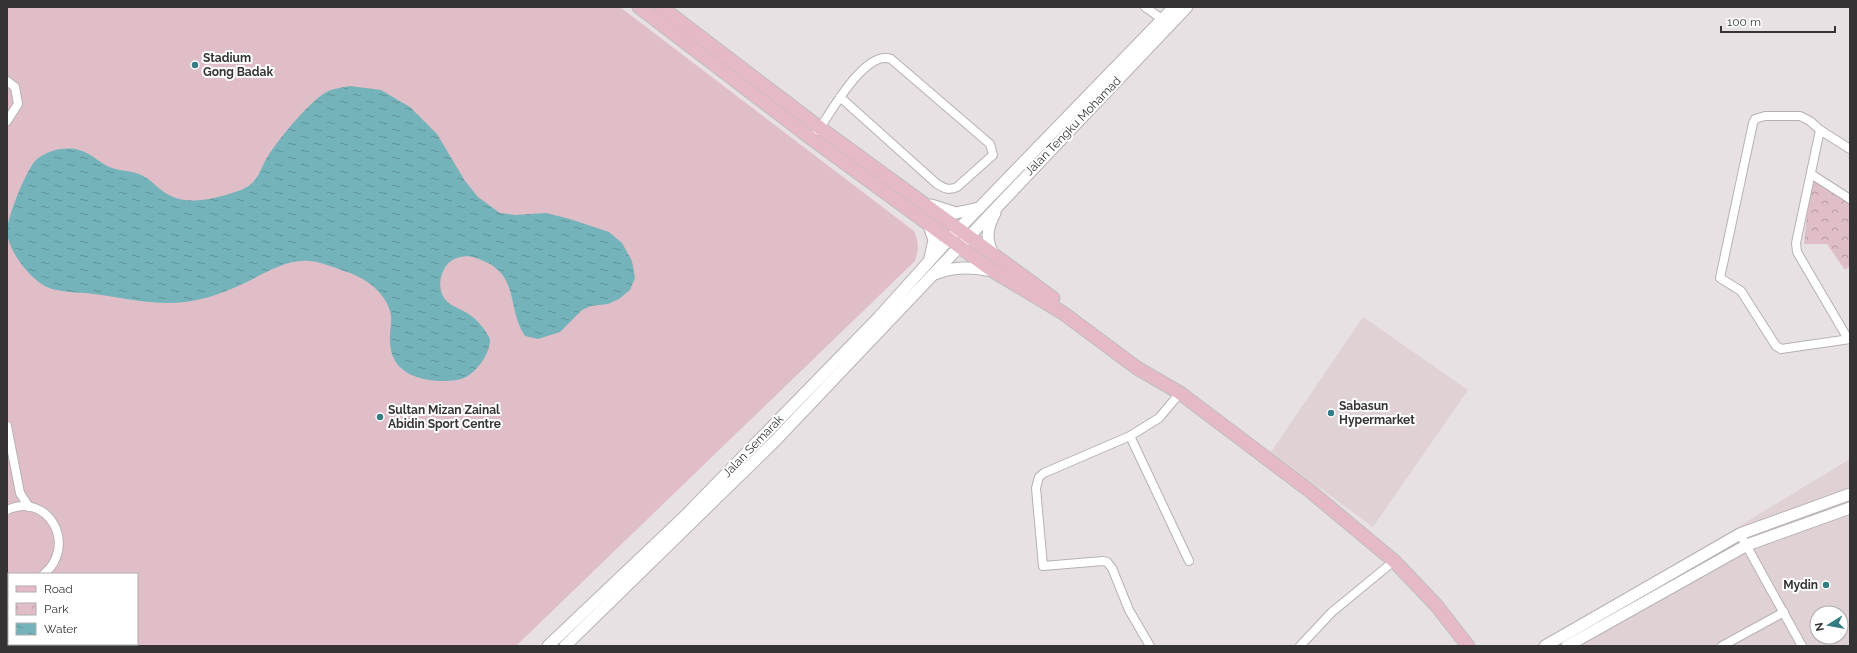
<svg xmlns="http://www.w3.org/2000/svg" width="1857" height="653" font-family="Raleway,sans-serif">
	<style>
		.built { fill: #e0d1d4; fill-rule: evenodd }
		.park { fill: url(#park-crowns) }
		.garden { fill: #e0bec7 }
		.water { fill: url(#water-ripples) }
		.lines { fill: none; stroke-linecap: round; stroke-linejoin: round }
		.street-casing { stroke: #b7b1b2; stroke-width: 10 }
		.secondary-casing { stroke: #b7b1b2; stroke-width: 13 }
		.primary-casing { stroke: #bfbebe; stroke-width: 15 }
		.street { stroke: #fff; stroke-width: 8 }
		.secondary { stroke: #fff; stroke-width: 11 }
		.primary { stroke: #e6b9c6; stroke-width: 13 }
		.poi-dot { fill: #357d84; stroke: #fff; stroke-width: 1.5 }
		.labels { text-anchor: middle; stroke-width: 4; stroke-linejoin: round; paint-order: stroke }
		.poi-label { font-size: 12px; font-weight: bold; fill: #363334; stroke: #fff; text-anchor: start }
		.street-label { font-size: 12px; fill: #363334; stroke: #fff }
	</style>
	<defs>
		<pattern id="park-crowns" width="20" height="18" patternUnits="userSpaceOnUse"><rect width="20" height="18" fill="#e0bec7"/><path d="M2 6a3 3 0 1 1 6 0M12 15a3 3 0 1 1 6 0" fill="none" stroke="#b69ba2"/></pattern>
		<pattern id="water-ripples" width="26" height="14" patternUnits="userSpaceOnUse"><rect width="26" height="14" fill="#74b3ba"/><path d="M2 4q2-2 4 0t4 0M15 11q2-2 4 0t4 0" fill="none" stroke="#609298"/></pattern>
	</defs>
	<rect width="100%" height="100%" fill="#e8e1e3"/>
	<!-- built -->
	<g class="built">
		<path d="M1363,317l105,73 -95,137 -102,-75z"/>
		<path d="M1850,459v187h-315l211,-124zM1817,613h24v24h-24z"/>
	</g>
	<!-- park -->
	<path class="park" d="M1811,176l39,27v63l-5,4 -18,-26h-23z"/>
	<!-- garden -->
	<path class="garden" d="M7,7h613l294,224c5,12 5,18 1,30l-399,385h-482l-2,-2h105v-70h-128v51l-2,-1z"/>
	<!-- water -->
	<path class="water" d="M350,86l31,4 29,17 27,27 28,47 13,16 22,16 15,2 31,-2 24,6 39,13 13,11 10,18 3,17 -5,12 -11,9 -11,5 -17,2 -9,4 -22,22 -22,7 -13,-3c-20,-30 -3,-63 -49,-78 -11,-4 -23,-1 -30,8 -5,7 -7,16 -5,25 4,15 18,16 29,24 5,3 10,9 14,14 1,2 6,8 6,11 0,14 -13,31 -24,37 -7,4 -18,4 -26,4 -25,-1 -49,-10 -50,-39 -1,-8 2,-18 1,-26 -3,-22 -25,-38 -44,-44 -11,-4 -26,-10 -38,-11 -26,-2 -51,17 -73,26 -16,7 -34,13 -51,15 -29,4 -61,-4 -91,-8 -15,-2 -38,-1 -51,-9 -17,-11 -34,-34 -36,-53 -1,-12 20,-64 29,-72 5,-5 17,-10 24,-11 23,-3 29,6 47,17 10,5 21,4 32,8 12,4 20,17 32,22 20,10 50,1 70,-6 18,-7 18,-20 27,-34 11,-17 45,-60 63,-66 6,-2 13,-3 19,-4z"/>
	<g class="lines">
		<defs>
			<g id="street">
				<path d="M1145,7l17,12"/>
				<path d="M7,81l8,6 3,17 -11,17"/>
				<path d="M1820,130l-24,113 1,9 51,87"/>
				<path d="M817,131l3,-3c12,-18 46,-79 71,-69l99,85 3,11 -36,32c-8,4 -13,1 -20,-3l-97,-87"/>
				<path d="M1850,149l-30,-19 -10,-9 -10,-5h-35l-10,3 -2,4 -33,155 21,13 35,55 5,3 69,-10"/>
				<path d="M1811,174l39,25"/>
				<path d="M7,426l13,67 9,14"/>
				<path d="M1130,436l59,125"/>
				<path d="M7,510c41,-19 71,35 37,64"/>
				<path d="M1740,534l62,112"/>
				<path d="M7,582l2,-2"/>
				<path d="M1150,646l-21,-36 -17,-42 -5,-6 -4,-1 -60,5 -7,-78 3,-11 5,-4 86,-37 29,-18 21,-25"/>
				<path d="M1300,646l32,-34 62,-51"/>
				<path d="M1722,646l62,-34"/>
			</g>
			<g id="secondary">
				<path d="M931,205l25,8 23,-5"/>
				<path d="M928,223l6,17 -4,18"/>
				<path d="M994,255c-9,-15 -7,-27 1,-42"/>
				<path d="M935,274c20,-8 37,-7 58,-3"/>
				<path d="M548,646l137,-130 194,-199 71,-79 224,-231"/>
				<path d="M565,646l210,-205 412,-434"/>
				<path d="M1545,646l195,-112 110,-40"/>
				<path d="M1567,646l180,-101 103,-37"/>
			</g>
			<g id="primary">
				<path d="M639,7l173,132 181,132 70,42 74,55 43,25 130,98 84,70 42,44 32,41"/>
				<path d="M661,7l159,121 233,170"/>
			</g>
		</defs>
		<!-- street casing -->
		<use href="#street" class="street-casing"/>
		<!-- secondary casing -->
		<use href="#secondary" class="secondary-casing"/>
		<!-- primary casing -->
		<use href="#primary" class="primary-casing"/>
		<!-- street -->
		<use href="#street" class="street"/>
		<!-- secondary -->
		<use href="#secondary" class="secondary"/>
		<!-- primary -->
		<use href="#primary" class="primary"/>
	</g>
	<!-- markers -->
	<g class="poi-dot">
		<circle cx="195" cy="65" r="4"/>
		<circle cx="1331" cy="413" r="4"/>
		<circle cx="380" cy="417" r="4"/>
		<circle cx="1826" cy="585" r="4"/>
	</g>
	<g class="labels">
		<!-- poi labels -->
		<g class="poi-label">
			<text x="203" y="62">Stadium<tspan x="203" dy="14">Gong Badak</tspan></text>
			<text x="1339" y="410">Sabasun<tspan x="1339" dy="14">Hypermarket</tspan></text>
			<text x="388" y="414">Sultan Mizan Zainal<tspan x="388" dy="14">Abidin Sport Centre</tspan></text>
			<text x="1818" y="589" text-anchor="end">Mydin</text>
		</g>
		<!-- street labels -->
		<g class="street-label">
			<text transform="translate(1073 126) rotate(-46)" y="4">Jalan Tengku Mohamad</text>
			<text transform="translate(753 446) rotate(-46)" y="4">Jalan Semarak</text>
		</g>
	</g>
	<!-- border -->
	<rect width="1857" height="653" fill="none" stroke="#363334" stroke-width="16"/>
	<!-- legend -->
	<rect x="8" y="573" width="130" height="72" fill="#ffffff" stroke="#afadae"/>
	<rect x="16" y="586" width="20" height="6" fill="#e6b9c6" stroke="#afadae"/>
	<text x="44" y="593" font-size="12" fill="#363334">Road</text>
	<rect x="16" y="603" width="20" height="12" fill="url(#park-crowns)" stroke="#afadae"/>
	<text x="44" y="613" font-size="12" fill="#363334">Park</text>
	<rect x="16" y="623" width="20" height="12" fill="url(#water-ripples)" stroke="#afadae"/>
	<text x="44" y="633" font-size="12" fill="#363334">Water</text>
	<!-- north arrow -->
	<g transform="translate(1829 625) rotate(259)"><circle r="19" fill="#ffffff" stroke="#afadae"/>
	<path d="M0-3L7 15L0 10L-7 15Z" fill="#357d84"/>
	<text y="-6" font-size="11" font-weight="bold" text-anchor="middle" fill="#363334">N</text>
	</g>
	<!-- scale -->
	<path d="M1721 26v6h114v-6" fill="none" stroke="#363334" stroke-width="2"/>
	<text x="1727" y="26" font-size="12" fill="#363334" stroke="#ffffff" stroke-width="3" paint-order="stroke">100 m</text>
</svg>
